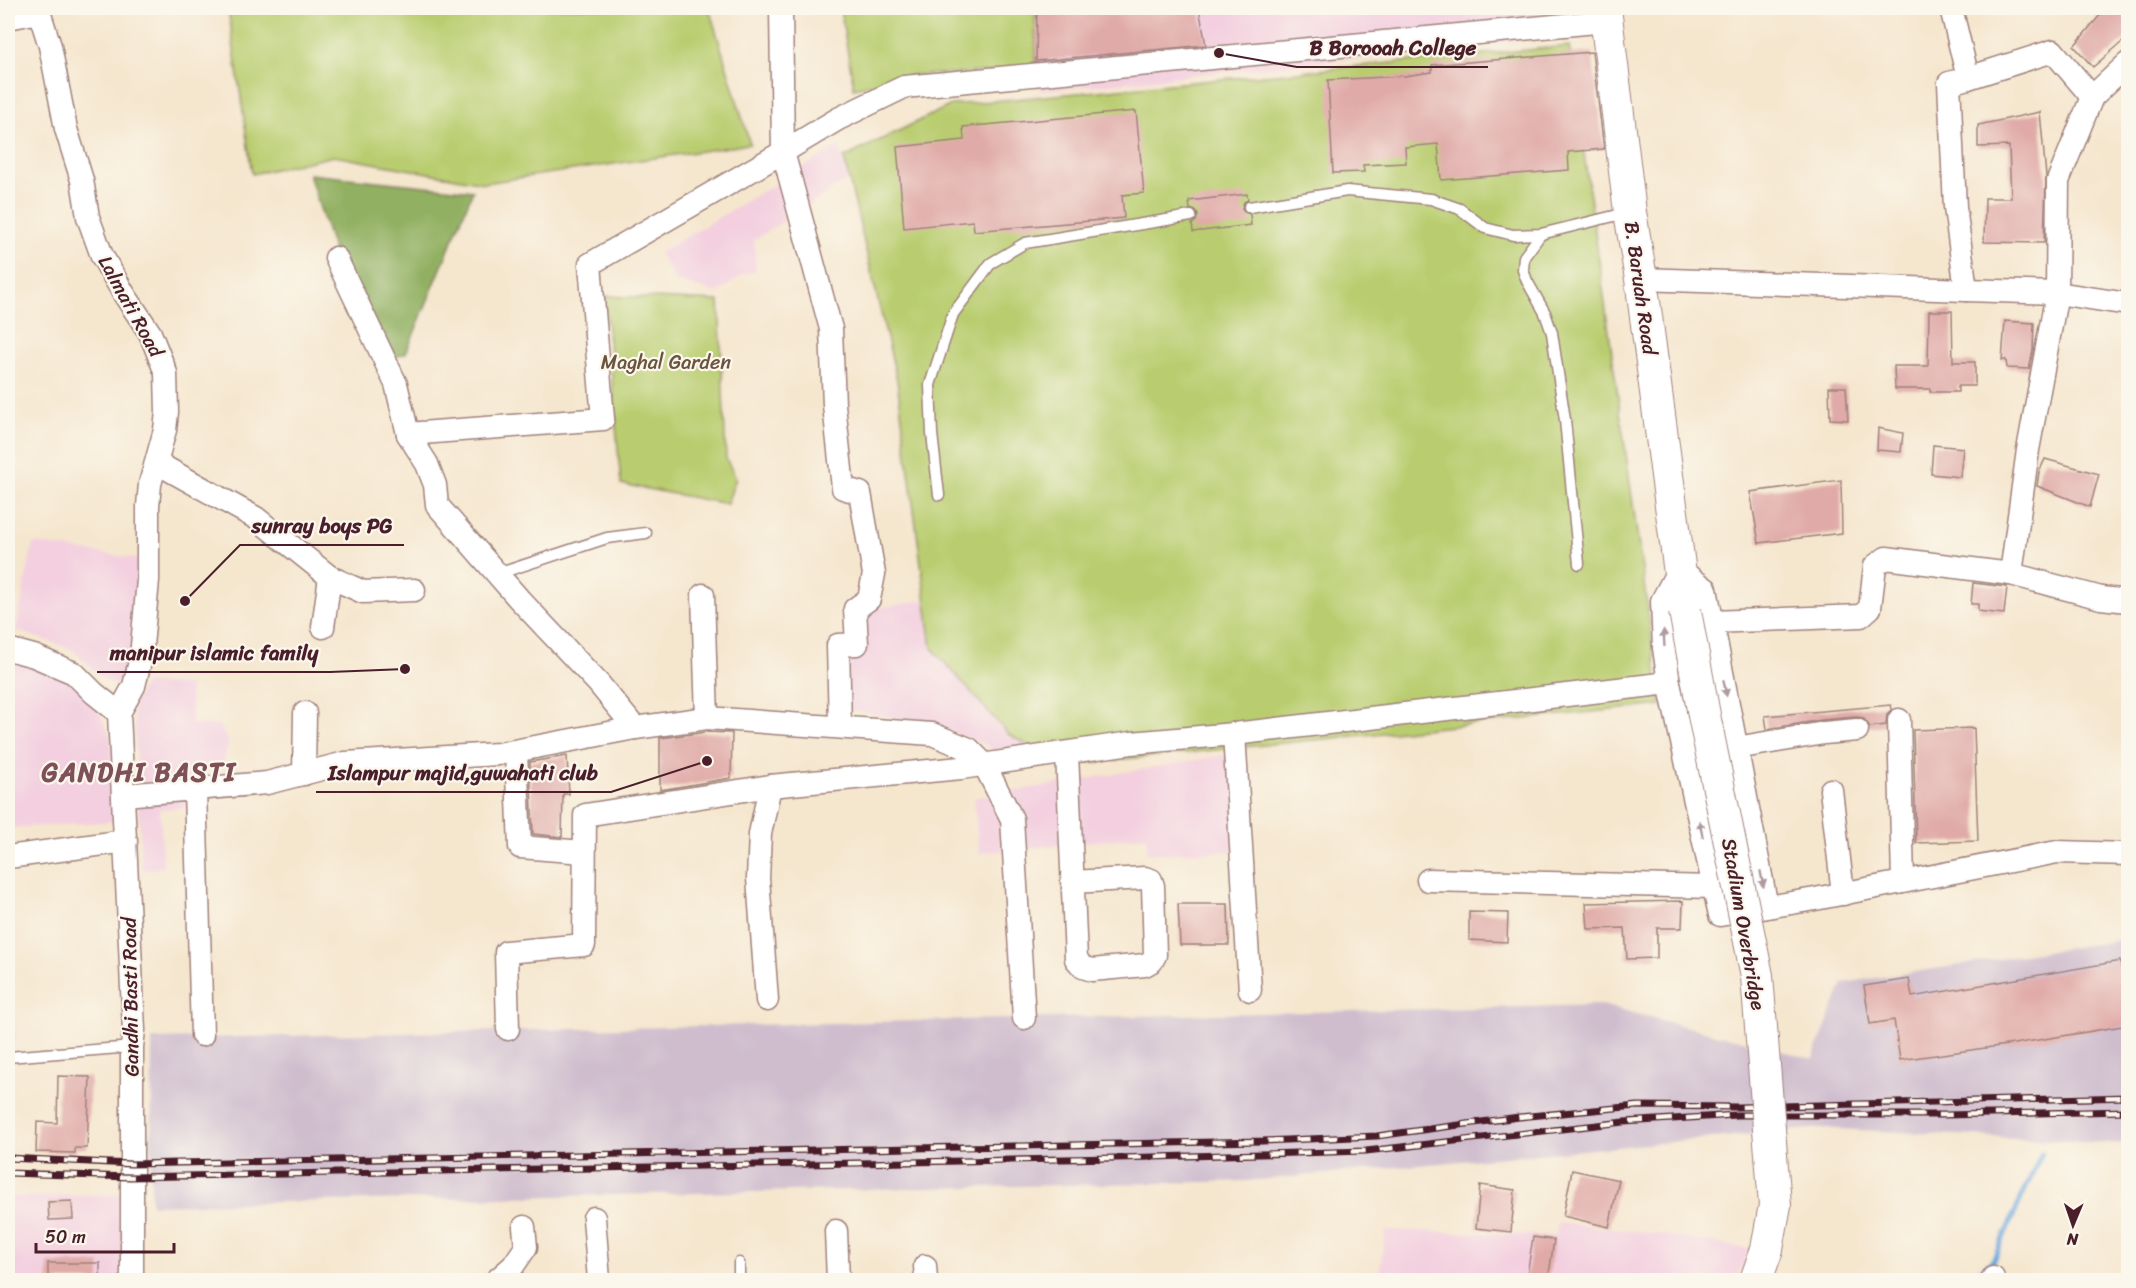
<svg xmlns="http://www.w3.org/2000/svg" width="2136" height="1288" font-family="Sriracha,sans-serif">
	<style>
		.built { fill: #f3cfdf }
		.industrial { fill: #cfbdce }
		.green { fill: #b9cd70; stroke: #82764e; stroke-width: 1.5 }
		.forest { fill: #92b062; stroke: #6e6846; stroke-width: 1.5 }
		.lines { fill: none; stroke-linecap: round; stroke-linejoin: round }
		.stream { stroke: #6ba6dc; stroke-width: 5 }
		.building { fill: #e0aaa8 }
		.lane-casing { stroke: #a0827c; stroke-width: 13 }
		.street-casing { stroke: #a0827c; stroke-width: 25 }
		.secondary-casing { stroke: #a0827c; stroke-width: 34 }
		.lane { stroke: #fff; stroke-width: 10 }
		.street { stroke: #fff; stroke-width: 22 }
		.secondary { stroke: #fff; stroke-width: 32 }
		.rail-casing { stroke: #4a1f2b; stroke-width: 7 }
		.rail { stroke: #fbf7ec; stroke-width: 4.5; stroke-dasharray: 14; stroke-linecap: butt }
		.secondary-bridge-casing { stroke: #a0827c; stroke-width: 34; stroke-linecap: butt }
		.secondary-bridge { stroke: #fff; stroke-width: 32 }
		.oneway { fill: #ae9aa0 }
		.labels { text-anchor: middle; stroke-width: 4.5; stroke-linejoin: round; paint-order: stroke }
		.street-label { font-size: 20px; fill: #4a1f2b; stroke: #fbf7ec }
		.park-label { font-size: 20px; fill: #6b5340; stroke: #fbf7ec }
		.district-label { font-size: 26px; font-weight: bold; letter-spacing: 1.5px; fill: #7e5057; stroke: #fbf7ec }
		.leader { fill: none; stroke: #4a1f2b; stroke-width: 2 }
		.callout-dot { fill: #4a1f2b; stroke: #fbf7ec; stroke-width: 2 }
		.callout-label { font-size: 21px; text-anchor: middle; font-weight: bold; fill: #4a1f2b; stroke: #fbf7ec; stroke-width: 4.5; stroke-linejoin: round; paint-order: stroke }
	</style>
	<rect width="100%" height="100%" fill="#fbf7ec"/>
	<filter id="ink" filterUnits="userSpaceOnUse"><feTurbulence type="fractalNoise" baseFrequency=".0167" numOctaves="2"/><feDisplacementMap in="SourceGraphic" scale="12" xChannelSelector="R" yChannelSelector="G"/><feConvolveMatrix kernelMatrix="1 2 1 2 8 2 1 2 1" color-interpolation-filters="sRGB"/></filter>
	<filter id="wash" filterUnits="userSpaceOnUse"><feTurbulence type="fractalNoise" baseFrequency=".008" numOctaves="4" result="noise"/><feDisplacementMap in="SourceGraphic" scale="24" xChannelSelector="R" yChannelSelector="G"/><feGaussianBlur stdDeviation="1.35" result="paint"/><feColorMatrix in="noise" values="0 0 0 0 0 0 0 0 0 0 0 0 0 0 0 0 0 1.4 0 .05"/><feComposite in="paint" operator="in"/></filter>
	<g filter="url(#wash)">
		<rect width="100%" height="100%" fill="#f5e6ce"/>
		<!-- built -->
		<g class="built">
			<path d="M1037,8h523l4,28 -524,55 -4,-21z"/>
			<path d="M839,146l10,33 -95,61 2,31 -14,4 -24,18 -42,-12 -17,-28z"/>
			<path d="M33,543l106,16 -2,70 -11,55 -9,2 -14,-7 -31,-30 -56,-19z"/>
			<path d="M926,600l6,48 77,87 24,13 -33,6 -18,-11 -48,-18 -89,-16 -2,-55 20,-43z"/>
			<path d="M8,656l35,9 41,25 16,24 11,23 10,84 -113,7z"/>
			<path d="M146,683l43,2 3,39 27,1 10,17 -6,22 -24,6 1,36 -40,3 3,58 -21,3 -9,-167z"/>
			<path d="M1243,752v99l-96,3v-18l-168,17 -5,-55z"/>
			<path d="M8,975l9,67 -9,2z"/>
			<path d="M126,1194l-1,86h-117v-83z"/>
			<path d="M1557,1223l74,7 119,19 -14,31h-358l8,-50 170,6z"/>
		</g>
		<!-- industrial -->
		<path class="industrial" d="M2128,939v205l-308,-16 -573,53 -1096,24 1,-166 1450,-34 211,54 30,-76z"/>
		<!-- green -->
		<g class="green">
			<path d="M228,8h481l41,136 -266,39 -150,-27 -82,18z"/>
			<path d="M840,8h195l1,62 -123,5 -59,13z"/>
			<path d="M1569,46l92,659 -596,60 -56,-30 -77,-87 -35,-268 -53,-222 107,-53z"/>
			<path d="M605,296l114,5 7,158 10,19 -9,26 -106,-20z"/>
		</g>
		<!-- forest -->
		<path class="forest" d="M309,174l164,17 -67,162 -21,8 -49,-103z"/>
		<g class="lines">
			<!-- stream -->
			<path class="stream" d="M1969,1280l24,-20 49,-107"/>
		</g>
		<g id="blocks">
			<!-- building -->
			<g class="building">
				<path d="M1037,8h162l7,37 -170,16z"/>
				<path d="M2106,8h22v29l-35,30 -19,-21z"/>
				<path d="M1592,52l12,97 -36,3 1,18 -128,10 -3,-36 -33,3 1,16 -43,2 1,7 -31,1 -5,-93 76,-4 28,-4v-7z"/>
				<path d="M1136,111l8,82 -22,2 2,23 -150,13 -1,-10 -69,7 -7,-81 67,-7 -1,-13z"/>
				<path d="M2040,112l6,64 -2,67 -60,-1 1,-44h26l-2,-52 -31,1v-22z"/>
				<path d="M1247,194l1,6 -4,2 -2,6 2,4 6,2 1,11 -58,7 -1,-8 4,-3 2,-6 -2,-4 -6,-2 -1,-8z"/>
				<path d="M1929,311h23l1,51h22v24h-17v6h-28v-3h-35l-1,-23h34z"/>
				<path d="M2005,321l29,2 -1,27 -4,19 -22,-1 -1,-8h-4z"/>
				<path d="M1829,387h17l2,33 -18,-1z"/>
				<path d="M1878,428l25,5 -2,19 -24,-2z"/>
				<path d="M1933,445l30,3 -3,29 -29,-3z"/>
				<path d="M2045,459l54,15 -9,33 -53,-21 2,-14z"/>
				<path d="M1841,480l1,53 -83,10 -9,-51z"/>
				<path d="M1973,583l34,4 -3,27 -26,-3v-7h-7z"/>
				<path d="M1891,705l1,4 -5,5 -1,11 -16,2 -7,-9 -7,-1 -34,3 -55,9 -2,-13z"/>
				<path d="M1974,728l4,113 -62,2 -3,-113z"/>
				<path d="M707,732l25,1 -1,45 -71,12v-52z"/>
				<path d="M567,756l2,38h-6l-1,43 -29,-3 -3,-72z"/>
				<path d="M1683,901l-1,27h-25v30l-30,1 -2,-31 -37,1 -2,-26z"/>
				<path d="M1178,904h50l1,41h-49z"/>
				<path d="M1469,912l39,1 -1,29 -38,-2z"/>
				<path d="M2120,961l4,19 4,-1v46l-114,19 -114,16 -6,-40 -24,4 -6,-38 45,-7 3,18z"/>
				<path d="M58,1076l32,1 -3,71h-12v5l-39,-1 1,-30 20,1z"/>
				<path d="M1572,1170l47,10 -10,47 -46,-11z"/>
				<path d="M1480,1185l35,5 -4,42 -35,-4z"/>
				<path d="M72,1201l1,18 -24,1 -1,-18z"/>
				<path d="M1533,1237l21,3 -6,41h-22z"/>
				<rect x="48" y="1263" width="52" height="18"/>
			</g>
		</g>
	</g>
	<g filter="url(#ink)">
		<use href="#blocks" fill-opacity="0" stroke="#a0827c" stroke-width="1.5"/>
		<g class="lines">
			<defs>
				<g id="lane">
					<path d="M1249,207l98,-16 84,8 29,10 25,19 28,7 28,-1 85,-21"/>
					<path d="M1541,234l-17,23 -1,13 4,11 18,32 7,20 13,87 14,144"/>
					<path d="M939,495l-7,-61 -2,-49 23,-71 38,-51 34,-20 166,-27"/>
					<path d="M497,574l110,-36 39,-5"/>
					<path d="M8,1057l124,-10"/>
					<path d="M739,1263v17"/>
				</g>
				<g id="street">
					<path d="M38,8l12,38 16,83 16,51 6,37 14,39 22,38 26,39 16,40 1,39 -2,18 -15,54 -2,22v74l-7,77 -7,29 -15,27"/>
					<path d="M781,8l2,144"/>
					<path d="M1951,8l17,70 85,-27 39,46"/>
					<path d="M8,18l31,-6"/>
					<path d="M783,152l55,-33 66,-32 703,-66"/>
					<path d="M336,258l60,126 12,50 19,30 8,21 2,20 82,94 80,85 36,44"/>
					<path d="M1641,279l416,14 71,11"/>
					<path d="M1966,290l-11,-83 -6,-124 19,-5"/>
					<path d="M408,434l195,-15 -13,-155 193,-112 48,177 3,76 9,83 17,5 14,81 -5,25 -14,10 2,35 -19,1 2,82"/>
					<path d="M157,463l99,55 74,59"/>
					<path d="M2011,574l17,-124 29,-157 1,-112 34,-84 36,-34"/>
					<path d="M703,595l4,123"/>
					<path d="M1712,622l149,-6 9,-8 5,-42 11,-8 125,16 90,24 27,3"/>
					<path d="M323,627l7,-50 33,15 51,-2"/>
					<path d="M8,649l26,7 40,17 20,20 25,20"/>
					<path d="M119,713l15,317 -2,17v233"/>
					<path d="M1899,720l4,162"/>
					<path d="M1234,734l435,-51"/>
					<path d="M1736,748l88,-15 33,-3"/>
					<path d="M516,751l4,96 64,5"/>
					<path d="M1067,753l9,206 7,8 9,3 53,-5 7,-4 3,-6 -2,-69 -2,-6 -6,-2 -73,4"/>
					<path d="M304,774l1,-61"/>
					<path d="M195,789l7,246"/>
					<path d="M1831,790l12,104"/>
					<path d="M124,795l143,-12 78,-20 153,-9 137,-26 72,-10 225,16 37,15 15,15 28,55 12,199"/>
					<path d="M8,857l118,-16"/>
					<path d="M1428,880l285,7"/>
					<path d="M1767,907l-61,-318 -27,-20 -17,32 2,47 5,35 51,232 95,-16 242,-47 71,2"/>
					<path d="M767,1000l-9,-122 2,-44 10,-48 191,-18 170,-25 103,-9 16,256"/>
					<path d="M508,1029l-2,-77 78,-7 1,-130 185,-29"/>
					<path d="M594,1218l5,62"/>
					<path d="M836,1231l2,49"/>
					<path d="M925,1266l1,14"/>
					<path d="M497,1280l16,-14 13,-19 -2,-20"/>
					<path d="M1993,1280v-2"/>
				</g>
				<path id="secondary" d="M1605,8l25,204 11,67 44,332"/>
			</defs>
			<!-- lane casing -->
			<use href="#lane" class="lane-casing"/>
			<!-- street casing -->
			<use href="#street" class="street-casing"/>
			<!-- secondary casing -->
			<use href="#secondary" class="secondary-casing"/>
			<!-- lane -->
			<use href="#lane" class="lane"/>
			<!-- street -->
			<use href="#street" class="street"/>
			<!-- secondary -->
			<use href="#secondary" class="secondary"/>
			<defs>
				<g id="rail">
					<path d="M8,1158l123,6 1132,-23 114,-5 142,-19 118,-11 102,1 389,-10"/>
					<path d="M8,1173l122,4 987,-19 249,-7 258,-29 113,-7h207l184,-4"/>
				</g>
			</defs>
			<!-- rail casing -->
			<use href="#rail" class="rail-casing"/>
			<!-- rail -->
			<use href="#rail" class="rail"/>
			<defs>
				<path id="secondary-bridge" d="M1685,611l19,104 53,261 18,229 -8,44 -11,31"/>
			</defs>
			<!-- secondary-bridge casing -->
			<use href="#secondary-bridge" class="secondary-bridge-casing"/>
			<!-- secondary-bridge -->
			<use href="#secondary-bridge" class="secondary-bridge"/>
		</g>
		<!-- one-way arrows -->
		<defs><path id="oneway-solid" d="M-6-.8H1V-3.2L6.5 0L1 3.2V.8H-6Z" transform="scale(1.5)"/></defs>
		<g class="oneway">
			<use href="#oneway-solid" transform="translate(1664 638) rotate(-93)"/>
			<use href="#oneway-solid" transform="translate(1725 688) rotate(79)"/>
			<use href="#oneway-solid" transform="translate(1701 829) rotate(-102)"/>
			<use href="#oneway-solid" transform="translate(1762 879) rotate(79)"/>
		</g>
	</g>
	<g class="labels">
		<!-- street labels -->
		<g class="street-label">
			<text transform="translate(1641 288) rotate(82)" y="7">B. Baruah Road</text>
			<text transform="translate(131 306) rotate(61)" y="7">Lalmati Road</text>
			<text transform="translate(1744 924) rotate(80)" y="7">Stadium Overbridge</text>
			<text transform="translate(130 997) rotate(-91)" y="7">Gandhi Basti Road</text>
		</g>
		<!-- park labels -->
		<g class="park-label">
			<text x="666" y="369">Maghal Garden</text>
		</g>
		<!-- district labels -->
		<g class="district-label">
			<text x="139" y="781">GANDHI BASTI</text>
		</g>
	</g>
	<!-- callouts -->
	<path class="leader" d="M1219 53L1297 67H1488M185 601L240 545H404M405 669L330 672H97M707 761L611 792H316"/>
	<g class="callout-dot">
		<circle cx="1219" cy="53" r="6"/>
		<circle cx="185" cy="601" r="6"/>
		<circle cx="405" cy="669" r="6"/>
		<circle cx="707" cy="761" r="6"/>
	</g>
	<g class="callout-label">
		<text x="1393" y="55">B Borooah College</text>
		<text x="322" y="533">sunray boys PG</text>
		<text x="214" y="660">manipur islamic family</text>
		<text x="463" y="780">Islampur majid,guwahati club</text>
	</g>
	<!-- margin -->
	<rect width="2136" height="1288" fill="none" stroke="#fbf7ec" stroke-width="30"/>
	<!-- north arrow -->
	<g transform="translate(2073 1225) rotate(182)" stroke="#fbf7ec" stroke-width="4.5" paint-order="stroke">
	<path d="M0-4.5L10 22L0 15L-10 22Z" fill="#4a1f2b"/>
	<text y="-9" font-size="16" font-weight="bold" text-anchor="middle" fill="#4a1f2b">N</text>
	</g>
	<!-- scale -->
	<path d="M36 1243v9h138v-9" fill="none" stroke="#4a1f2b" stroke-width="3"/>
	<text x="45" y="1243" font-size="18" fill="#4a1f2b" stroke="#fbf7ec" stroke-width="4.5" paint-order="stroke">50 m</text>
</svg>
